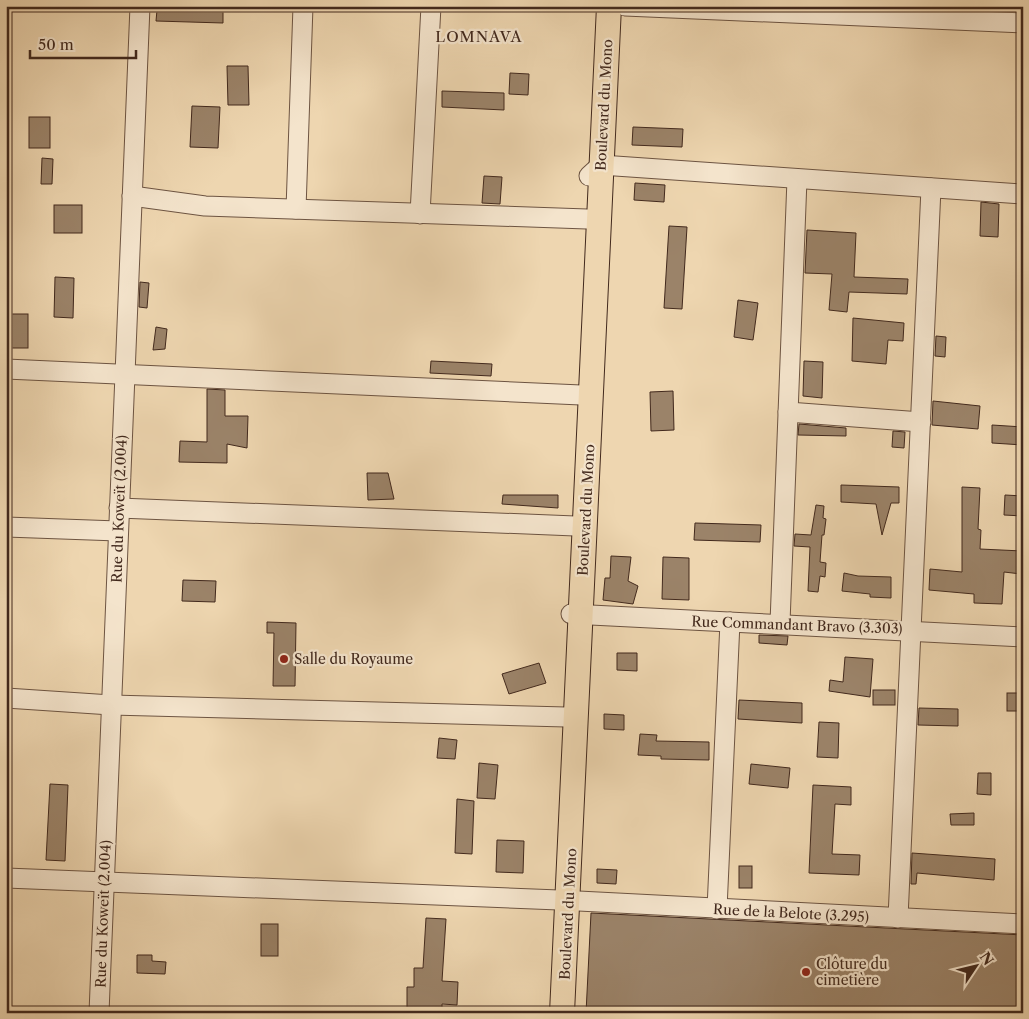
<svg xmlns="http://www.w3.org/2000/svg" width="1029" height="1019" font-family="'Libre Caslon Text',serif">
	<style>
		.building { fill: #9b8369; stroke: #42291d }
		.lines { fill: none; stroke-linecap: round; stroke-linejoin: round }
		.minor-casing { stroke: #6d5442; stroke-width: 21 }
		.major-casing { stroke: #42291d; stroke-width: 26 }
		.minor { stroke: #f4e4cc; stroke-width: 19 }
		.major { stroke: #eed6b0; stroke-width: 24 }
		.poi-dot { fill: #8f2418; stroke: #f4e4cc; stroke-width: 2 }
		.labels { text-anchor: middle; stroke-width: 4.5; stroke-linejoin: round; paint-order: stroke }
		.street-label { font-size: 14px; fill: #42291d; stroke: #f4e4cc }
		.poi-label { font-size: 14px; fill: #42291d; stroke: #f4e4cc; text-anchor: start }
		.neighbourhood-label { font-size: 15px; letter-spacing: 1px; fill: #42291d; stroke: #f4e4cc }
	</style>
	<rect width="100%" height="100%" fill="#eed6b0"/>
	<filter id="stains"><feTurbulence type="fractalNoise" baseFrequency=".004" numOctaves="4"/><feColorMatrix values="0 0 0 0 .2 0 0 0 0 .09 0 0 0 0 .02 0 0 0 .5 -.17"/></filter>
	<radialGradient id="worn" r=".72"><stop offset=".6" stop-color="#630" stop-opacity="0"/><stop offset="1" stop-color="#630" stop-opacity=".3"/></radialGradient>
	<!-- building -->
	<g class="building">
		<path d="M157,10h66v13l-67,-2z"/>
		<path d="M227,66h21l1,39h-21z"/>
		<path d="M510,73l19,1 -1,21 -19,-1z"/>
		<path d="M442,91l62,2v17l-62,-3z"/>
		<path d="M192,106l28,1 -2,41 -28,-1z"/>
		<rect x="29" y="117" width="21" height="31"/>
		<path d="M633,127l50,2 -1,18 -50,-2z"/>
		<path d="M42,158l11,1 -1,25h-11z"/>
		<path d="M484,176l18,1 -2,27 -18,-1z"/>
		<path d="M635,183l30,2 -1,17 -30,-2z"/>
		<path d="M981,202l18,2 -1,33 -18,-1z"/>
		<rect x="54" y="205" width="28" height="28"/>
		<path d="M669,226l18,1 -5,82 -18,-1z"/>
		<path d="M807,230l49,3 -2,44 54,2 -1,15 -58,-2 -2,20 -18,-2 3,-36 -27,-1z"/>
		<path d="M55,277l19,1 -1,40 -19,-1z"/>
		<path d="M140,282l9,1 -2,25 -8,-1z"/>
		<path d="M738,300l20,3 -5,37 -19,-3z"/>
		<rect x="8" y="314" width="20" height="34"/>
		<path d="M853,318l51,5 -1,18 -15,-1 -2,24 -34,-3z"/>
		<path d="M156,327l11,2 -2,20 -12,1z"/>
		<path d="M936,336l10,1 -1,20 -10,-1z"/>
		<path d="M431,361l61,3 -1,12 -61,-3z"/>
		<path d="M804,361l19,1 -1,36 -19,-2z"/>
		<path d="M207,389l18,1v26h23l-1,32 -20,-4v19l-48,-1 1,-21 27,1z"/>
		<path d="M673,391l1,39 -23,1 -1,-39z"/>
		<path d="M933,401l47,5 -2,23 -46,-4z"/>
		<path d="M799,424l47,4v8l-48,-1z"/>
		<path d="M992,425l31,2v18l-31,-2z"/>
		<path d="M893,431l12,1 -1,16 -12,-1z"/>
		<path d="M367,473h21l6,26 -26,1z"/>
		<path d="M841,485l58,2v16h-8l-9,32 -6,-31 -35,-2z"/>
		<path d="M962,487l18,1 -2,41 3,1 -1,19 42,2 -1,23 -17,-2 -2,32 -28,-1v-9l-45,-4 1,-21 32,3z"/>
		<path d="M503,495h55v13l-56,-4z"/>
		<path d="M1005,495l18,1v20l-19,-1z"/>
		<path d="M816,505l8,1 -1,12 3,1 -2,16h-2l-2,27 6,1 -1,14 -5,-1 -2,16 -10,-1 2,-44 -16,-1 1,-12 16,1z"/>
		<path d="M695,523l66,2 -1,17 -66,-2z"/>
		<path d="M611,556l20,1 -3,24 10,5 -5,18 -30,-4 2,-22h5z"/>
		<path d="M663,557l26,1v42l-27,-1z"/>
		<path d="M844,573l14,3 33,1v21l-21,-1v-3l-28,-3z"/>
		<path d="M183,580l33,1 -1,21 -33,-1z"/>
		<path d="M267,622l29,1 -1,63h-22l1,-53h-7z"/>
		<path d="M759,635l29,1 -1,9 -28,-2z"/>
		<path d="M617,653h20v18l-20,-1z"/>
		<path d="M845,657l28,2 -3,38 -41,-6 1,-11 13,2z"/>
		<path d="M539,663l7,20 -37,11 -7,-20z"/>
		<rect x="873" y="690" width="22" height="15"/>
		<rect x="1007" y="693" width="16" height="18"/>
		<path d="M739,700l63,3v20l-64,-4z"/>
		<path d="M919,708l39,1v17l-40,-1z"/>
		<path d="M604,714l20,1v15l-20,-1z"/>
		<path d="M819,722l20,1 -1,35 -21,-1z"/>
		<path d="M640,734l17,1 -1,6 53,1v18l-48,-1v-3l-23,-1z"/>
		<path d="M439,738l18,2 -2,19 -18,-1z"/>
		<path d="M479,763l19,2 -3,34 -18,-1z"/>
		<path d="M751,764l39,4 -2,20 -39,-4z"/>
		<path d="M978,773h13v22l-14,-1z"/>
		<path d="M50,784l18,1 -3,76 -19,-1z"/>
		<path d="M813,785l38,2v18l-16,-1 -3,50 28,1 -1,20 -50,-2z"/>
		<path d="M457,799l17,2 -2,53 -17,-1z"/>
		<path d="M974,813v12h-23l-1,-11z"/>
		<path d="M497,840l27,1 -1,32 -27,-1z"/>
		<path d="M912,853l83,6 -1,21 -77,-7 -1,11h-5z"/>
		<rect x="739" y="866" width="13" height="22"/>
		<path d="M597,869l20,1 -1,14 -19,-1z"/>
		<path d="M591,913l432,22v78h-437z"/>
		<path d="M426,918l20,1 -4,62 16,1 -1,23 -15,-1v9h-35v-26h7v-19h9z"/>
		<rect x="261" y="924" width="17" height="32"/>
		<path d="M137,955h15v6l14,1 -1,12 -28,-1z"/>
	</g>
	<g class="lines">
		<defs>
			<g id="minor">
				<path d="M625,6l398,17"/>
				<path d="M589,176l12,-11 422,29"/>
				<path d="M132,196l73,10 382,13"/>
				<path d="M296,209l7,-203"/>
				<path d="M420,214l11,-208"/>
				<path d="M6,369l575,26"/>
				<path d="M788,412l133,10"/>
				<path d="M119,508l456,18"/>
				<path d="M6,527l112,4"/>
				<path d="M571,614l452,23"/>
				<path d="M780,623l17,-444"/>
				<path d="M6,698l105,7 455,12"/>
				<path d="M6,878l553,22 464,24"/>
				<path d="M717,909l13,-287"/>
				<path d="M898,918l33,-730"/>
				<path d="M99,1013l41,-1007"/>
			</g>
			<path id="major" d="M562,1013l47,-1007"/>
		</defs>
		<!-- minor casing -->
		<use href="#minor" class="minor-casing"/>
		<!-- major casing -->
		<use href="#major" class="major-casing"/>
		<!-- minor -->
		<use href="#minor" class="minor"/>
		<!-- major -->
		<use href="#major" class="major"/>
	</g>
	<!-- markers -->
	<g class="poi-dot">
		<circle cx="284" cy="659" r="5"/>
		<circle cx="806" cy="972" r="5"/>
	</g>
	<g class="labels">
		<!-- street labels -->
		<g class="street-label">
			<text transform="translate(604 105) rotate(-87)" y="5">Boulevard du Mono</text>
			<text transform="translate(119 509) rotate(-88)" y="5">Rue du Koweït (2.004)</text>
			<text transform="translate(586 510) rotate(-87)" y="5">Boulevard du Mono</text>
			<text transform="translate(797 625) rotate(2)" y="5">Rue Commandant Bravo (3.303)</text>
			<text transform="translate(791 913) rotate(3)" y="5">Rue de la Belote (3.295)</text>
			<text transform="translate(103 914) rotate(-88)" y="5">Rue du Koweït (2.004)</text>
			<text transform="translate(568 914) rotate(-87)" y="5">Boulevard du Mono</text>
		</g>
		<!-- poi labels -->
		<g class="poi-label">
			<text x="294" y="664">Salle du Royaume</text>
			<text x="816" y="969">Clôture du<tspan x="816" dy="16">cimetière</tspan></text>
		</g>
		<!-- neighbourhood labels -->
		<g class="neighbourhood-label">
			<text x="479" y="42">LOMNAVA</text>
		</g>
	</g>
	<!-- margin -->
	<rect width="1029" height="1019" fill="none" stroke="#eed6b0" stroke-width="25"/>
	<rect x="8" y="8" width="1014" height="1004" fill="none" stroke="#42291d" stroke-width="2.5"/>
	<rect x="12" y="12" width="1004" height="994" fill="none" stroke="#42291d"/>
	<!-- north arrow -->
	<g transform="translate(976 966) rotate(55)" stroke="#f4e4cc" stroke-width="4" paint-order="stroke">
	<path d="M0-4L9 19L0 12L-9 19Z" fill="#42291d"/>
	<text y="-8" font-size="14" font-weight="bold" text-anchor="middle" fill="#42291d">N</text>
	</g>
	<!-- scale -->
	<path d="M30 50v8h106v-8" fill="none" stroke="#42291d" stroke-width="2.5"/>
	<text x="38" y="50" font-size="15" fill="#42291d" stroke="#f4e4cc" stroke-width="4" paint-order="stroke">50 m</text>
	<rect width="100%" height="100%" filter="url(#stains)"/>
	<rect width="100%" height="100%" fill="url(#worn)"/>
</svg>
